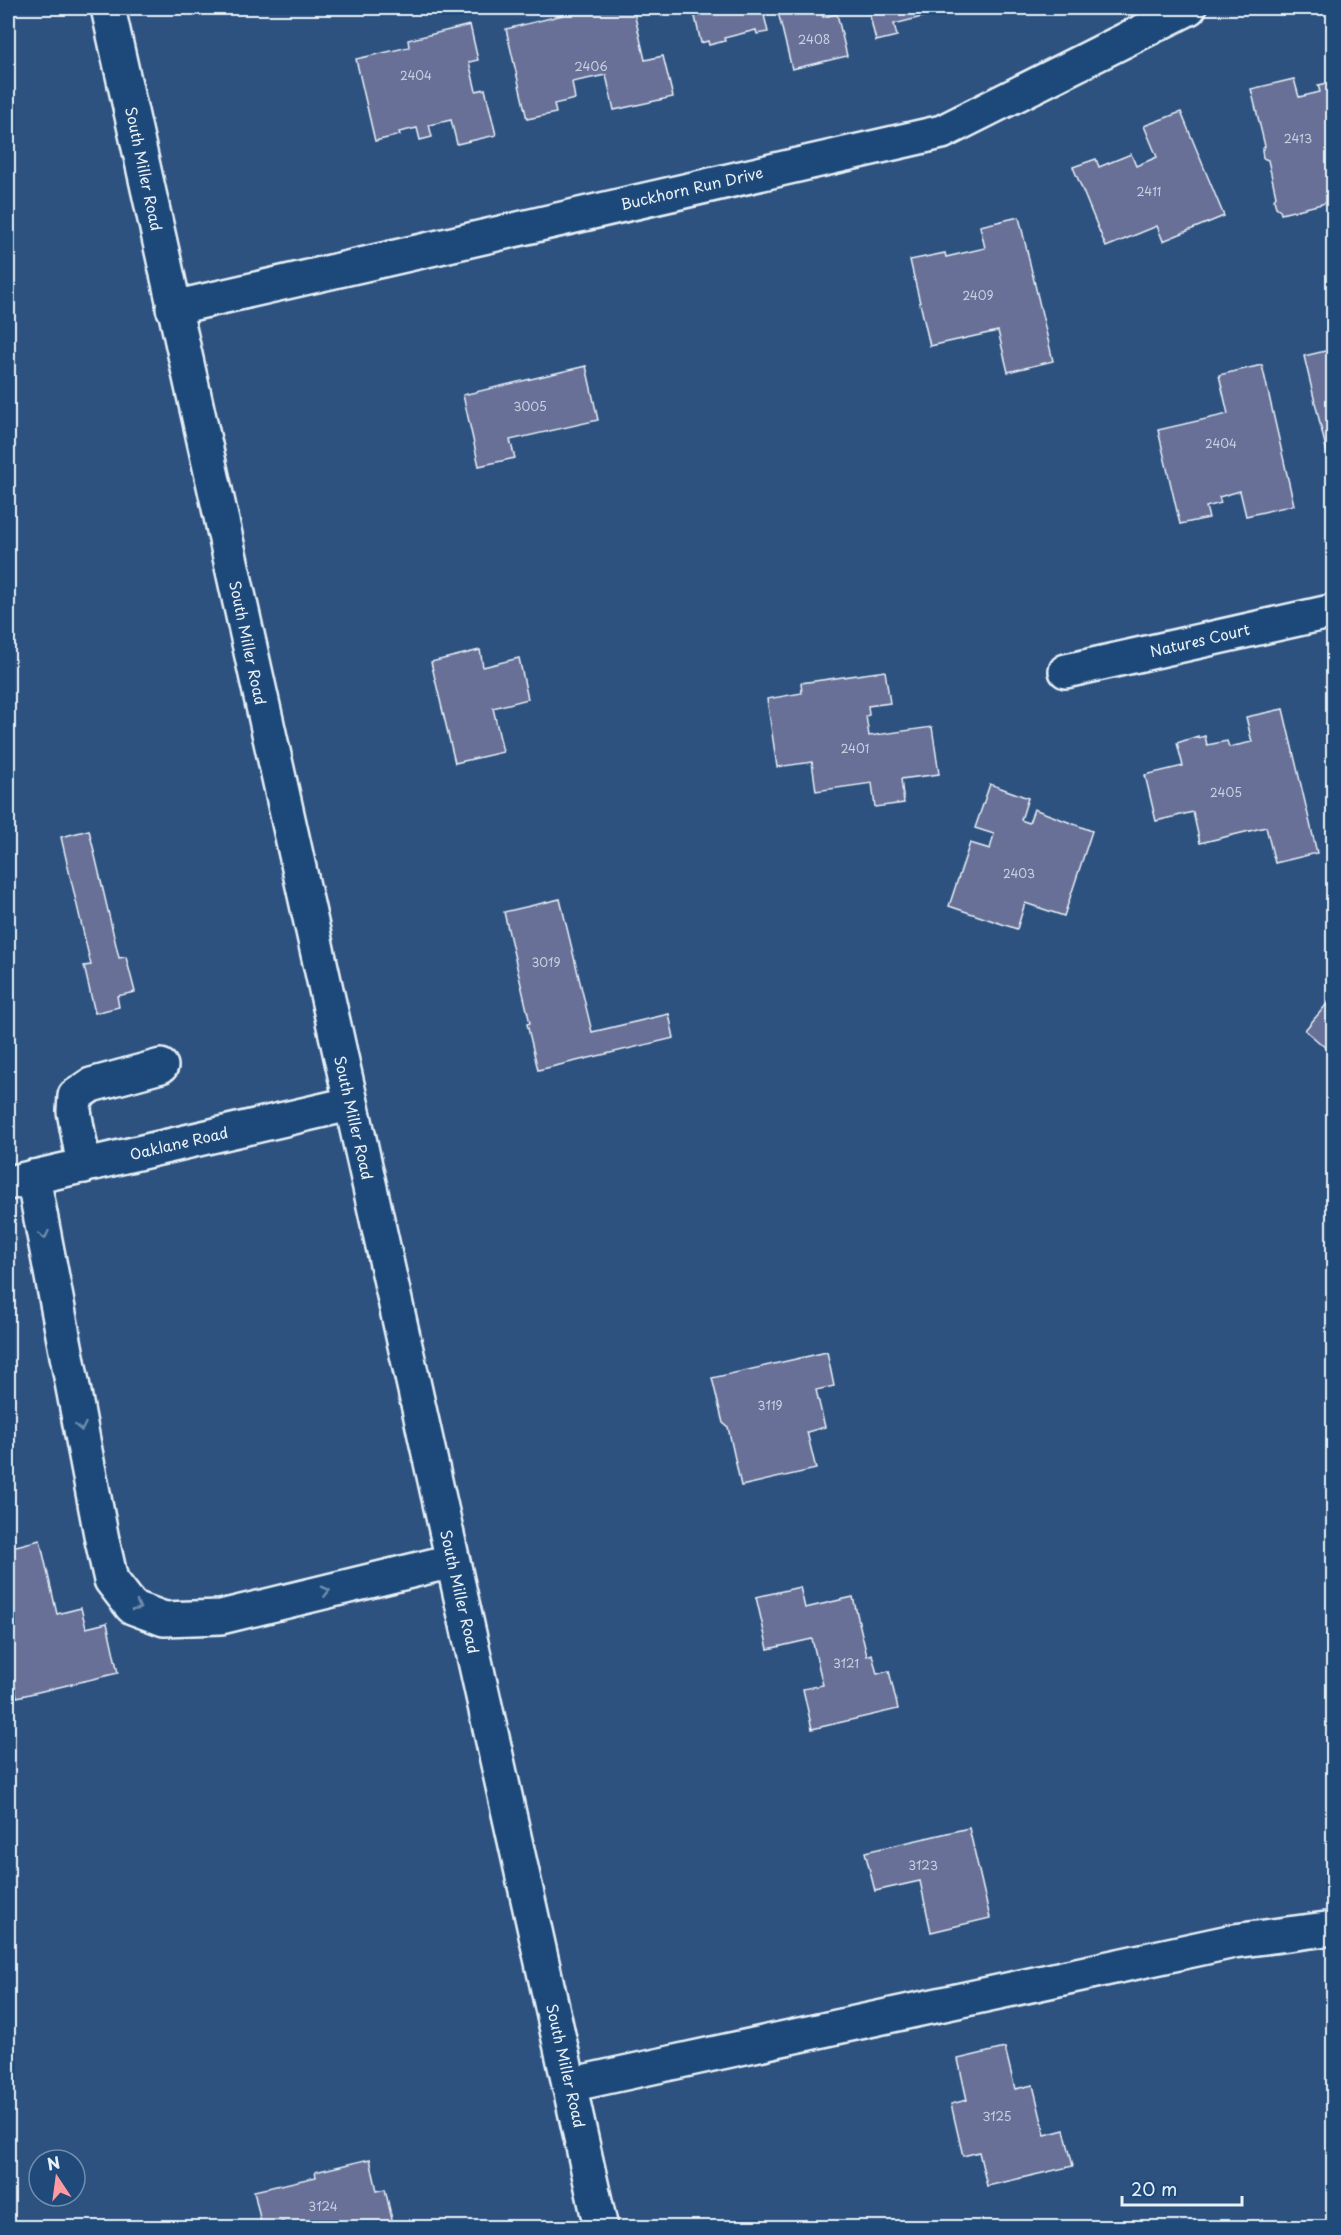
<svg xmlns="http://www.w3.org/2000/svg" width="1341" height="2235" font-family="'Playpen Sans',sans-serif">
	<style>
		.building { fill: #687097; stroke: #e8f1f8; stroke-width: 1.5 }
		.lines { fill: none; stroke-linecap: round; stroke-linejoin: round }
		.minor-casing { stroke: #e8f1f8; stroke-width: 38 }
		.minor { stroke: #1f4a7a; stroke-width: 33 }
		.oneway { stroke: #6f8dac }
		.labels { text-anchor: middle; stroke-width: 5; stroke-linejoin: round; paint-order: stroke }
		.number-label { font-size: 12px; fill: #c8d1e0 }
		.street-label { font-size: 15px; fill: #e8f1f8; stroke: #1f4a7a }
	</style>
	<rect width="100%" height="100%" fill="#2e5280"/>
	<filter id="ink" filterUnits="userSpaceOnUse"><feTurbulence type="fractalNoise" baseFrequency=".0167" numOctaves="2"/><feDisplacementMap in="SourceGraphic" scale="12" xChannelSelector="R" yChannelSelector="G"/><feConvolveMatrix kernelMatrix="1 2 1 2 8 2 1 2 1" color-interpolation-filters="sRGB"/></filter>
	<g filter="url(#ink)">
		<!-- building -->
		<g class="building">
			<path d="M562,8h71l12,52 18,-4 10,41 -59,13 -8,-35 -34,7 3,17 -21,5 2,9 -29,6 -21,-90 57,-14z"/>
			<path d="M693,8h128l2,9 14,-3 10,42 -55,13 -14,-57 -14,3 4,17 -11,2 -1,-4 -32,8 1,3 -16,4 -1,-4 -7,2z"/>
			<path d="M868,8h60l2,7 -36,9 3,12 -21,5z"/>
			<path d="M470,25l8,35 -9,2 7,29 9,-2 11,46 -39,9 -6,-24 -22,5 3,12 -12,3 -3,-12 -18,4 1,3 -25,6 -19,-82 53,-12 -1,-7z"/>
			<path d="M1294,79l5,18 21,-5 -2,-7 15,-3 1,119 -53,13 -1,-4 -4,-3 -2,-7 2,-4 -8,-36 -5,-2 -1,-8 3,-4 -14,-57z"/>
			<path d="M1181,112l43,104 -61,25 -6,-15 -51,21 -33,-80 23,-8 3,8 32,-13 5,12 21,-9 -13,-31z"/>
			<path d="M1019,217l34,144 -45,11 -10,-41 -68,15 -20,-86 35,-7 1,4 39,-9 -5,-22z"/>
			<path d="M1334,349v133l-30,-126z"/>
			<path d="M1262,365l32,140 -48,11 -6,-25 -21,6 2,6 -15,4 3,11 -29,6 -22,-94 70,-16 -9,-39z"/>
			<path d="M586,366l12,54 -88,20 5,18 -36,8 -16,-71z"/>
			<path d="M480,650l3,17 36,-9 9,41 -35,9 10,44 -48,11 -24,-101z"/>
			<path d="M885,671l5,32 -22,3 1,9 -3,1 3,20 63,-9 7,47 -38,5 3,24 -29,4 -3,-24 -56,8 -4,-29 -35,5 -10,-68 35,-6 -1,-10z"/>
			<path d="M1283,709l34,144 -42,10 -9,-36 -66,16 -7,-31 -37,9 -11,-46 38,-9 -6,-23 21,-7v2l7,-2 2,9 20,-4 2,6 23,-5 -6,-25z"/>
			<path d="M990,784l38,14 -7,22 8,3 5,-14 58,22 -28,85 -39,-13 -8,26 -68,-23 21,-63 20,6 4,-15 -19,-6z"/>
			<path d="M89,830l30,128 7,-1 9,35 -18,4 2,11 -24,6 -11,-47 7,-1 -30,-128z"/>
			<path d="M560,899l32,133 77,-18 5,24 -136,32 -11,-46 3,-1 -26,-111z"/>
			<path d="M1331,999l3,3v53l-29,-25z"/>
			<path d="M827,1352l7,34 -18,4 9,37 -18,5 9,37 -75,17 -13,-59 -5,-4 -11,-45z"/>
			<path d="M40,1540l17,74 24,-6 5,20 21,-5 11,50 -101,24 -9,-41v-108z"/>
			<path d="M800,1587l5,21 48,-11 14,59 5,-2 5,20 12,-3 9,38 -86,20 -9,-40 20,-4 -11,-46 -44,10 -12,-52z"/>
			<path d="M969,1828l21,90 -59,14 -11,-51 -45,10 -10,-39z"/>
			<path d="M1005,2048l10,41 18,-4 12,50 19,-5 9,36 -86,20 -8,-34 -16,4 -12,-52 16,-4 -9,-41z"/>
			<path d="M370,2159l7,32 8,-2 9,39h-109l-2,-6 -21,5 -8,-36 62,-14 -1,-5z"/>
		</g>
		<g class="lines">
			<defs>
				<g id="minor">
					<path d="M108,8l493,2220"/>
					<path d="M173,308l769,-176 247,-124"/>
					<path d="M1066,671l268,-60"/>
					<path d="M84,1166l-10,-55 1,-15 16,-11 70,-19"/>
					<path d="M33,1177l69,363 9,40 21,27 32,12 57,-2 231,-56"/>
					<path d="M8,1183l342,-79"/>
					<path d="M569,2085l665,-144 100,-13"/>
				</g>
			</defs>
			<!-- minor casing -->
			<use href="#minor" class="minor-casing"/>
			<!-- minor -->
			<use href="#minor" class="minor"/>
		</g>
		<!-- one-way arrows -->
		<defs><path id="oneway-chevron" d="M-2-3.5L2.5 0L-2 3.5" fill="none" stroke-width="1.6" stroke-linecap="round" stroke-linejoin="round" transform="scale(1.5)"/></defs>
		<g class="oneway">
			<use href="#oneway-chevron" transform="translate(44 1235) rotate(79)"/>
			<use href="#oneway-chevron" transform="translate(81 1427) rotate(79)"/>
			<use href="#oneway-chevron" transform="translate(326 1591) rotate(-14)"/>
			<use href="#oneway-chevron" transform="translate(137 1607) rotate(29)"/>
		</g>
	</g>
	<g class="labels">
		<!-- number labels -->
		<g class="number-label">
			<text x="814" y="44">2408</text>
			<text x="591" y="71">2406</text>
			<text x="416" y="80">2404</text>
			<text x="1298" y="143">2413</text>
			<text x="1149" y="196">2411</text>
			<text x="978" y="300">2409</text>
			<text x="530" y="411">3005</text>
			<text x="1221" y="448">2404</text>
			<text x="855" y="753">2401</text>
			<text x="1226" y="797">2405</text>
			<text x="1019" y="878">2403</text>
			<text x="546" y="967">3019</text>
			<text x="770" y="1410">3119</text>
			<text x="846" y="1668">3121</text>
			<text x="923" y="1870">3123</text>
			<text x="997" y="2121">3125</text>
			<text x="323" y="2211">3124</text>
		</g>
		<!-- street labels -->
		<g class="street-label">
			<text transform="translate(143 169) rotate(78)" y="5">South Miller Road</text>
			<text transform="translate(692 189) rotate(-13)" y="5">Buckhorn Run Drive</text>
			<text transform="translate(1200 641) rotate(-13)" y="5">Natures Court</text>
			<text transform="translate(247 643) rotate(78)" y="5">South Miller Road</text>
			<text transform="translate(353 1118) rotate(77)" y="5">South Miller Road</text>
			<text transform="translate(179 1144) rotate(-13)" y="5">Oaklane Road</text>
			<text transform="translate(459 1592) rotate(77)" y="5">South Miller Road</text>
			<text transform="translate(565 2066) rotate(77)" y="5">South Miller Road</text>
		</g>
	</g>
	<!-- margin -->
	<rect width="1341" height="2235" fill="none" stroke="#1f4a7a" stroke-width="30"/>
	<rect x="15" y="15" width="1311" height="2205" fill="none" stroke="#e8f1f8" stroke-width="2" filter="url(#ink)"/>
	<!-- north arrow -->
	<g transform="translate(57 2178) rotate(347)"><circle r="28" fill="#1f4a7a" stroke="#6f8dac" stroke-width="1.5"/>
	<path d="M0-4.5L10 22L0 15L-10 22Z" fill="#ff9aa2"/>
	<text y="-9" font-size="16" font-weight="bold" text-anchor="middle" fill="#e8f1f8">N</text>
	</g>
	<!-- scale -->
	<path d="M1122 2196v9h120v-9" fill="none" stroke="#e8f1f8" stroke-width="3"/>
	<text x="1131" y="2196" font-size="18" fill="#e8f1f8" stroke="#1f4a7a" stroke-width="4.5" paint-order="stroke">20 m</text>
</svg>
